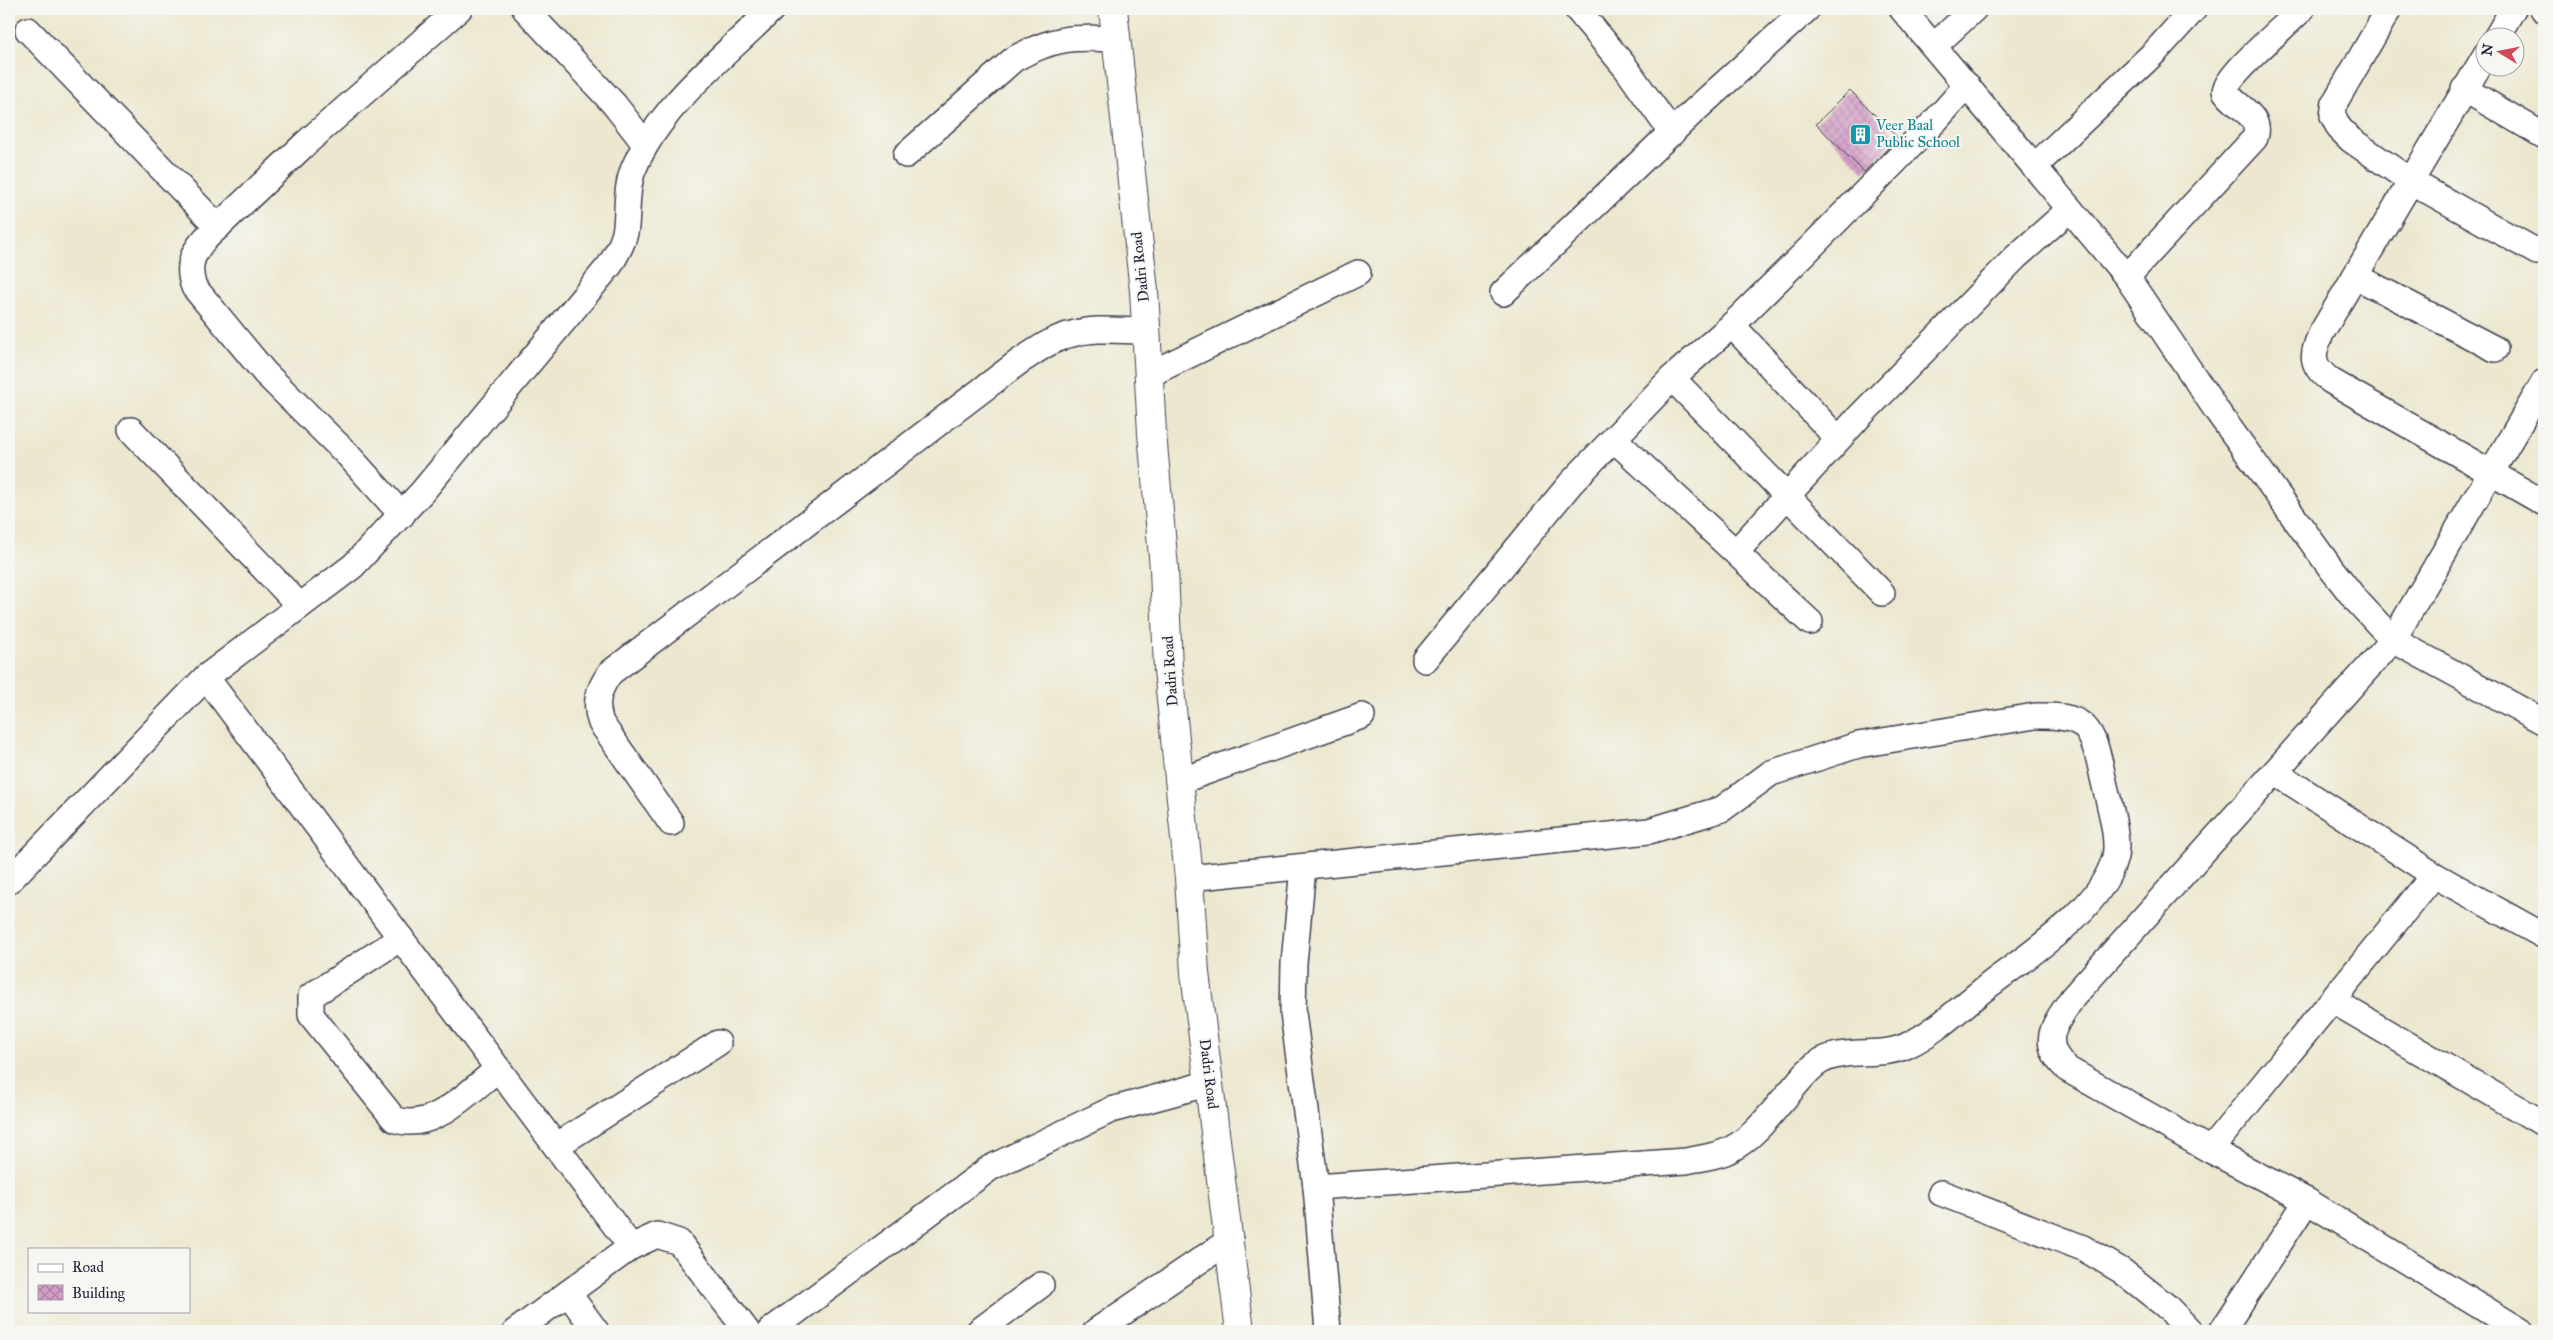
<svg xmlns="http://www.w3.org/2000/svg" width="2553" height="1340" font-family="'IM FELL Great Primer',serif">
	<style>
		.building { fill: url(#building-cross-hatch) }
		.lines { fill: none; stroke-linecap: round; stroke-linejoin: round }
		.minor-casing { stroke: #404051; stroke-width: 28 }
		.major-casing { stroke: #404051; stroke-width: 30 }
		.minor { stroke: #fff; stroke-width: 25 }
		.major { stroke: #fff; stroke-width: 28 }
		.labels { text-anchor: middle; stroke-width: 4; stroke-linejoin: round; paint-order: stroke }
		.culture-label { font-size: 15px; fill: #0d838f; stroke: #f6f6f2; text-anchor: start }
		.street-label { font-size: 15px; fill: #22223b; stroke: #f6f6f2 }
	</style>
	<defs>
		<pattern id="building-cross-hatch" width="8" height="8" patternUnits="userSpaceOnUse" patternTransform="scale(1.25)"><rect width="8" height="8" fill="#d49dc7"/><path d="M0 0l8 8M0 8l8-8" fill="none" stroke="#ac80a3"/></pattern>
	</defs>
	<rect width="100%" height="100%" fill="#f6f6f2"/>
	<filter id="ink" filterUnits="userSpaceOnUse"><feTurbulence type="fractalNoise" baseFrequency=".02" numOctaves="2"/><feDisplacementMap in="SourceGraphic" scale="10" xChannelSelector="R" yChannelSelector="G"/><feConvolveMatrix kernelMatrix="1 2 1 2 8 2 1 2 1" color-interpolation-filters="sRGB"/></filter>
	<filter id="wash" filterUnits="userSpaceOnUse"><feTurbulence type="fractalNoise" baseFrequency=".0096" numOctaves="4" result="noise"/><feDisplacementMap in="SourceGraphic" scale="20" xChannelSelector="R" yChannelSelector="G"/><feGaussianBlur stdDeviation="1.12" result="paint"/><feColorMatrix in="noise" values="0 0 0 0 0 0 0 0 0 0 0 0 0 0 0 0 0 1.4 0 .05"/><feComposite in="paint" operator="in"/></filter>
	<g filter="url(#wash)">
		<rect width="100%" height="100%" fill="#ece7ce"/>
		<g id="blocks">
			<!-- building -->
			<path class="building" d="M1850,90l48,48 -34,34 -48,-48z"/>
		</g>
	</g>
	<g filter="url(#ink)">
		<use href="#blocks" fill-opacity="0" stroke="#404051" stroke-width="1"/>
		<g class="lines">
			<defs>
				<g id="minor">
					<path d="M525,9l89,95 31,40"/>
					<path d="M1577,9l49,59 46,65"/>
					<path d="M1902,9l225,268 90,134 113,156 26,33 37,40 151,82"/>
					<path d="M2389,9l-54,93 -2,14 6,12 12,12 61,42 125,70"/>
					<path d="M2543,9h1"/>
					<path d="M28,30l190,197"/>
					<path d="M2496,38l17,-29"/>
					<path d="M1934,46l40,-37"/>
					<path d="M2486,54l-164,278c-11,22 -12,33 9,49l213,122"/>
					<path d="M2464,89l80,47"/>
					<path d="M906,155l108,-96c40,-22 58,-22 102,-20"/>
					<path d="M2034,167l122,-116 38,-42"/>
					<path d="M2355,276l140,73"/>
					<path d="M2127,277l128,-139c8,-23 -20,-31 -30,-47 3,-18 62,-66 77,-82"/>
					<path d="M1503,293l191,-182 113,-102"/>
					<path d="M1732,325l106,114"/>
					<path d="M1148,375l210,-102"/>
					<path d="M1672,378l210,215"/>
					<path d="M131,430l169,176"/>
					<path d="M1614,439l196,183"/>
					<path d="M402,515l-54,-60 -83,-82 -71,-86c-7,-19 -3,-33 11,-48l101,-96 153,-134"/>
					<path d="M1736,552l122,-134 158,-161 54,-48"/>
					<path d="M1425,660l146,-177 101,-105 60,-53 74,-73 130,-132 31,-35"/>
					<path d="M206,677l425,570"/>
					<path d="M1180,781l182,-65"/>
					<path d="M671,823l-70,-100c-7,-20 -3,-33 9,-50l410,-312c16,-10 33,-23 52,-27 23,-7 50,-3 74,-3"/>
					<path d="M1303,867l-9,96 -1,50 23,174 12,144"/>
					<path d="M2434,875l110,61"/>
					<path d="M1189,878l460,-47 73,-22 49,-36 87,-28 177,-29c46,-1 56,6 66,52 4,23 19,66 14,89 -14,53 -86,97 -127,129 -27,21 -52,46 -82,60 -26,12 -59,1 -85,15 -13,7 -22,21 -32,32 -17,19 -33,42 -56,55 -13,8 -32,10 -47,13l-370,26"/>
					<path d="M9,881l197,-204 147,-111 70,-75 187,-226c7,-12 15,-25 16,-39 2,-19 0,-38 7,-56 28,-66 90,-112 139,-161"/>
					<path d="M401,938l-90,58v19l83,104c38,15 76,-29 104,-50"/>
					<path d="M2333,1001l211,123"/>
					<path d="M556,1146l162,-103"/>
					<path d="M2210,1150l224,-275 -158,-102"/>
					<path d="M1941,1193l142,55 39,23 44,35 24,25"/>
					<path d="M568,1293l28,38"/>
					<path d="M516,1331l115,-84 26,-12 22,7 68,89"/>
					<path d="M770,1331l220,-163 121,-58 99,-27"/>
					<path d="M979,1331l62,-46"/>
					<path d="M1096,1331l134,-91"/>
					<path d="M2222,1331l85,-130"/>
					<path d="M2521,1331l-214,-130 -97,-51 -143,-81c-29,-27 -12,-45 6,-72l320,-357 151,-258"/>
				</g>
				<path id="major" d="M1113,9l31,282 8,142 12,135 4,101 21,209 6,95 45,358"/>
			</defs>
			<!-- minor casing -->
			<use href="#minor" class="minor-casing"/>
			<!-- major casing -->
			<use href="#major" class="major-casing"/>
			<!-- minor -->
			<use href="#minor" class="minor"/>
			<!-- major -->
			<use href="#major" class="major"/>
		</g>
	</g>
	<!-- icons -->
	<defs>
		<symbol id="building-square" viewBox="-11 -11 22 22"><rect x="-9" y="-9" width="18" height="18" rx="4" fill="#0f9aa8" stroke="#f6f6f2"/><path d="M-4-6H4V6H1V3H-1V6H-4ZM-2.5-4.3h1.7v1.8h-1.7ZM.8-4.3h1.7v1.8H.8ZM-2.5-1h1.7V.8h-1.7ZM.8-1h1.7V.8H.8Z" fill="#fff"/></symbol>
	</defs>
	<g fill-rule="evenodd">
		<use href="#building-square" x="1848" y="122" width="25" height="25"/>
	</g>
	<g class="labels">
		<!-- culture labels -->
		<g class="culture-label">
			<text x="1876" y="130">Veer Baal<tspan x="1876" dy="17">Public School</tspan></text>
		</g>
		<!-- street labels -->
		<g class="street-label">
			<text transform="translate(1140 267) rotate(-96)" y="5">Dadri Road</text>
			<text transform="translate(1170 671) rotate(-94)" y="5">Dadri Road</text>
			<text transform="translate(1209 1074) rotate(83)" y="5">Dadri Road</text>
		</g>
	</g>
	<!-- margin -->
	<rect width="2553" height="1340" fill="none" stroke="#f6f6f2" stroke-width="30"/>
	<!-- legend -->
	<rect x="28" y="1248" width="162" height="65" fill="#f6f6f2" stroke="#a1a1a9"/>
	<rect x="38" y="1264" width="25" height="8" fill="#ffffff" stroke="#a1a1a9"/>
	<text x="72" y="1272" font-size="15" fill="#22223b">Road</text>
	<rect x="38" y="1285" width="25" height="15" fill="url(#building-cross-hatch)" stroke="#a1a1a9"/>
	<text x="72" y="1298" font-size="15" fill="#22223b">Building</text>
	<!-- north arrow -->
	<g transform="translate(2500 52) rotate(280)"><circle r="24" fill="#f6f6f2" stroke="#a1a1a9"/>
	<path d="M0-4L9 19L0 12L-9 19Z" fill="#d1495b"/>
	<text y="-8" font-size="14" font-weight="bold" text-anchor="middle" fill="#22223b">N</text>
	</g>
</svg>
